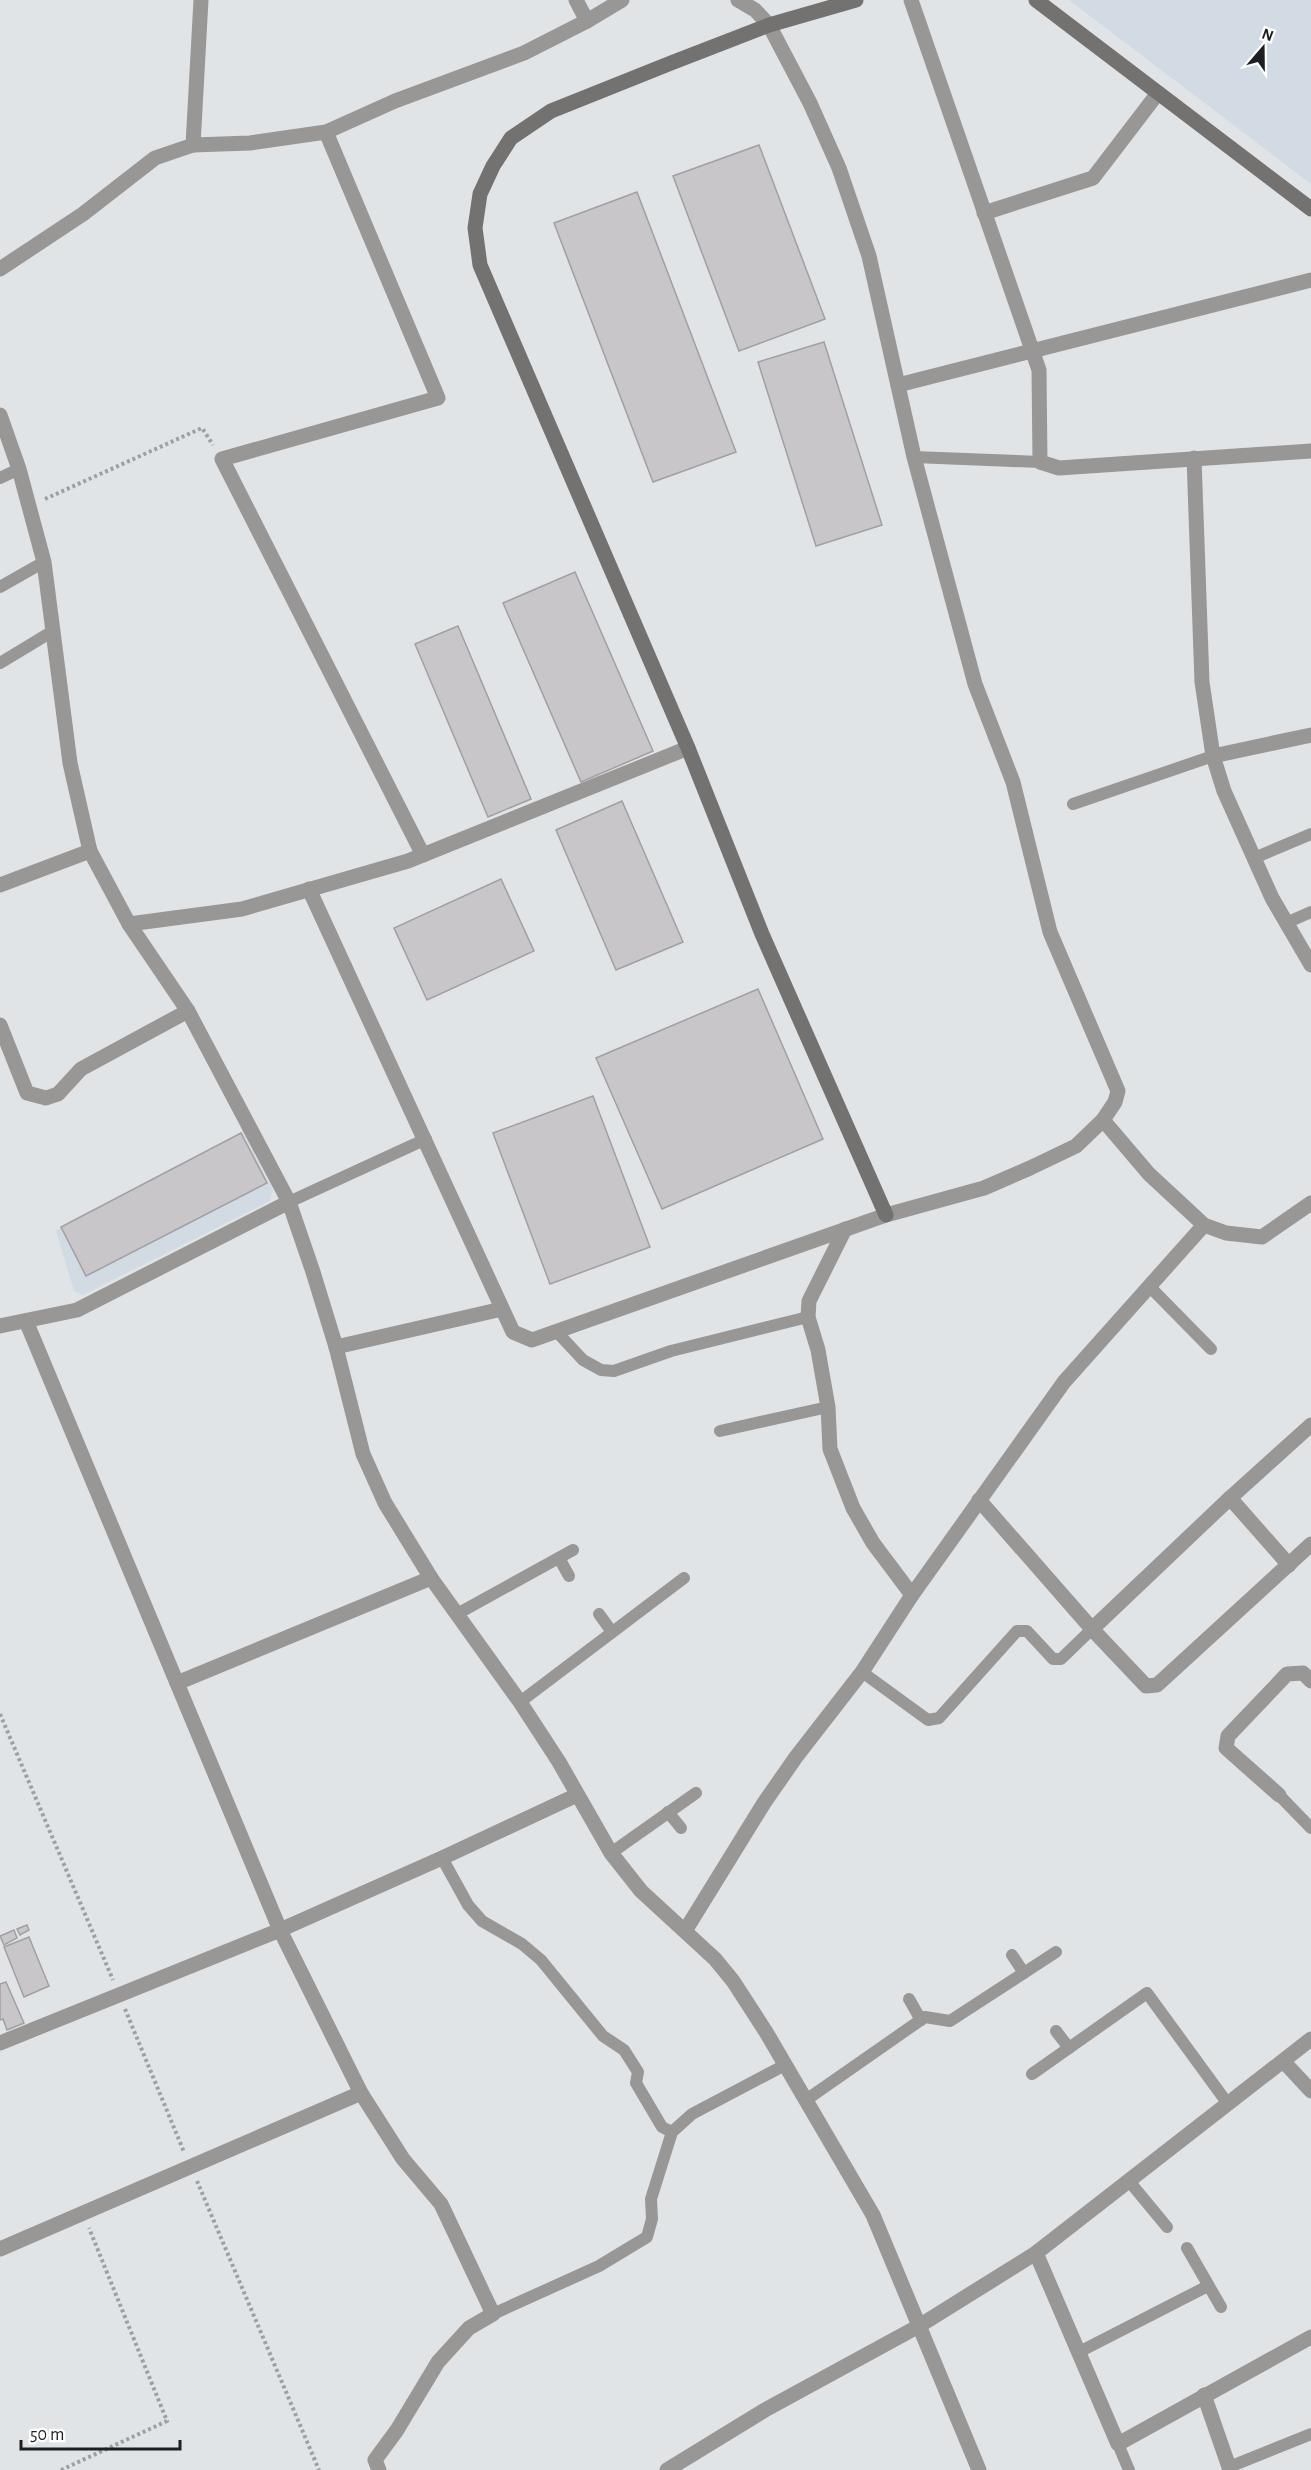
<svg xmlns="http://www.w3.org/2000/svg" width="1311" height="2470" font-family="'Alegreya Sans',sans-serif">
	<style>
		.built { fill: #d2dae3 }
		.building { fill: #c9c6c9; stroke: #a29fa2; stroke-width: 1.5 }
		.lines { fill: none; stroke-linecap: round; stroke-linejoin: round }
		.path { stroke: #9d9fa1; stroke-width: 4; stroke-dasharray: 3 3; stroke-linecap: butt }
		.lane { stroke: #989795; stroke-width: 12 }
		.street { stroke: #989795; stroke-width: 15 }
		.secondary { stroke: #737270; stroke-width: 15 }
	</style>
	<rect width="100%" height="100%" fill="#e1e4e7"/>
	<!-- built -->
	<g class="built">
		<path d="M1069,0h242v184z"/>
		<path d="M243,1131l30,59 -3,11 -187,94 -9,-4 -18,-60 10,-8z"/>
	</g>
	<!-- building -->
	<g class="building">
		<path d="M759,145l66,174 -86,32 -66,-175z"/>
		<path d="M637,192l99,260 -83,30 -99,-259z"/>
		<path d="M824,342l58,183 -66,21 -58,-184z"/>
		<path d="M575,572l78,179 -72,31 -78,-179z"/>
		<path d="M458,626l73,173 -43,18 -73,-173z"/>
		<path d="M622,801l61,141 -67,28 -60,-140z"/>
		<path d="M501,879l33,72 -107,49 -33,-72z"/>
		<path d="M758,989l65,150 -161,70 -66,-151z"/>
		<path d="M593,1096l57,151 -100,37 -57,-151z"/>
		<path d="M241,1133l26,50 -181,93 -25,-49z"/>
		<path d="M27,1925l2,5 -9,5 -3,-6z"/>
		<path d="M14,1930l3,8 -13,7 -4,-9z"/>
		<path d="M29,1937l20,49 -25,11 -20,-50z"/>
		<path d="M6,1982l18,41 -17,7 -4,-11 -3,1v-36z"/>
	</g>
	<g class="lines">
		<!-- path -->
		<g class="path">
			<path d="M45,499l157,-71 11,17"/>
			<path d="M0,1714l113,266"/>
			<path d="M125,2009l59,143"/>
			<path d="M197,2181l122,289"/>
			<path d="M61,2470l106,-49 -78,-193"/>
		</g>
		<!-- lane -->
		<g class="lane">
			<path d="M914,457l126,5"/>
			<path d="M0,478l19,-9"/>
			<path d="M0,587l44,-25"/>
			<path d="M0,663l53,-32"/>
			<path d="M1073,804l140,-48"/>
			<path d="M1254,858l57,-24"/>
			<path d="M1286,923l25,-11"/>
			<path d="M289,1202l137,-63"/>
			<path d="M1149,1286l62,63"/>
			<path d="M556,1331l27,29 18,10 13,1 57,-20 137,-34"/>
			<path d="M720,1431l108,-24"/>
			<path d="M559,1558l10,18"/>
			<path d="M457,1614l116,-64"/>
			<path d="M599,1614l13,18"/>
			<path d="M862,1672l66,48 11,-2 78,-87h10l26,28h8l31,-30"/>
			<path d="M520,1702l164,-124"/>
			<path d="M1279,1795l32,33"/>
			<path d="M668,1812l13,16"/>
			<path d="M611,1853l85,-60"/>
			<path d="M442,1858l26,47 14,16 40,23 19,16 62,76 21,14 14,22 -2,11 26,44 10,5"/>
			<path d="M1012,1955l12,18"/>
			<path d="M909,1999l12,21"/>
			<path d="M1056,2031l13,17"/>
			<path d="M1032,2074l115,-81 81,111"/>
			<path d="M806,2100l119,-83 25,4 106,-69"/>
			<path d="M1129,2181l38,46"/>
			<path d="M1187,2248l34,59"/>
			<path d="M493,2314l106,-48 48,-29 5,-18 -1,-20 21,-67 20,-18 93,-49"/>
			<path d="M1079,2352l129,-66"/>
			<path d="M1118,2444l11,26"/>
			<path d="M1229,2467l82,-33"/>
		</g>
		<!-- street -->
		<g class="street">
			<path d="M576,0l11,21"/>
			<path d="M911,0l128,370 1,92 19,6 252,-17"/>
			<path d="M326,132l112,266 -216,61 201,396"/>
			<path d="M193,145l57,-2 76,-11 69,-31 129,-48 63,-32 35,-21"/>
			<path d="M984,213l109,-35 65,-85"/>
			<path d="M0,269l83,-55 72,-56 38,-13 8,-145"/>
			<path d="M898,385l413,-105"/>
			<path d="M0,415l19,54 25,93 26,201 20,88 39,73 59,87 101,191 24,70 23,75 27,107 22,49 46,75 89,124 39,60 52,91 30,38 74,68 18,22 33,51 107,183 106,255"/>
			<path d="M1194,458l8,224 11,74 11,35 48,107 39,67"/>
			<path d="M1213,756l98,-21"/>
			<path d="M0,885l90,-34"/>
			<path d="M309,889l204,443 19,8 354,-125 98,-27 46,-20 46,-22 27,-26 12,-18 3,-11 -68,-159 -37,-150 -38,-98 -61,-227 -45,-201 -30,-88 -29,-65 -41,-78 -14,-15 -17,-10"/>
			<path d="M129,924l113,-15 166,-48 280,-113"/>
			<path d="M0,1025l27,68 19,5 12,-4 23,-25 107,-58"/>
			<path d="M1103,1120l46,54 55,51 22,8 36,4 49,-34"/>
			<path d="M845,1229l-36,72 -1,16 10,33 10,57 2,42 23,59 20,35 39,52"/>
			<path d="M26,1321l254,609 81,163 42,66 38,45 52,110 -24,14 -31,34 -41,68 -22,30 4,10"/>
			<path d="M0,1326l77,-16 212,-108"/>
			<path d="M336,1347l166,-38"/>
			<path d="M1230,1498l59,67"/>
			<path d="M979,1500l113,129 54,57 11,-1 154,-141"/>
			<path d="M1092,1629l138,-131 81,-73"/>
			<path d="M177,1683l254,-105"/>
			<path d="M1279,1795l-53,-47 2,-12 59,-62 16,-1 8,8"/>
			<path d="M685,1931l79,-128 32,-46 66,-85 50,-77 152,-213 140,-157"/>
			<path d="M0,2043l280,-113 162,-72 135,-63"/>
			<path d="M1284,2062l27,29"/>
			<path d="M0,2249l361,-156"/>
			<path d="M1036,2253l82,191 193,-107"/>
			<path d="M1204,2395l26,75"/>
			<path d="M667,2470l98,-60 154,-84 117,-73 275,-214"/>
		</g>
		<!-- secondary -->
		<g class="secondary">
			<path d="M856,0l-87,25 -98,38 -120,48 -40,27 -18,28 -13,28 -5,34 5,37 208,483 74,186 124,281"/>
			<path d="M1036,0l275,209"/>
		</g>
	</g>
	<!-- north arrow -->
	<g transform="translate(1263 48) rotate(20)" stroke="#ffffff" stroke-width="4.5" paint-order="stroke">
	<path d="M0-4.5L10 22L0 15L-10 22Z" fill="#1d1e1f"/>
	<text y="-9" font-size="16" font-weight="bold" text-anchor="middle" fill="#1d1e1f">N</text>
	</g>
	<!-- scale -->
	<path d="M21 2440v9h159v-9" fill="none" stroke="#1d1e1f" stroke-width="3"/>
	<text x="30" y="2440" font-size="18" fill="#1d1e1f" stroke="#ffffff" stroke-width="4.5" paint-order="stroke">50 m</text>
</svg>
